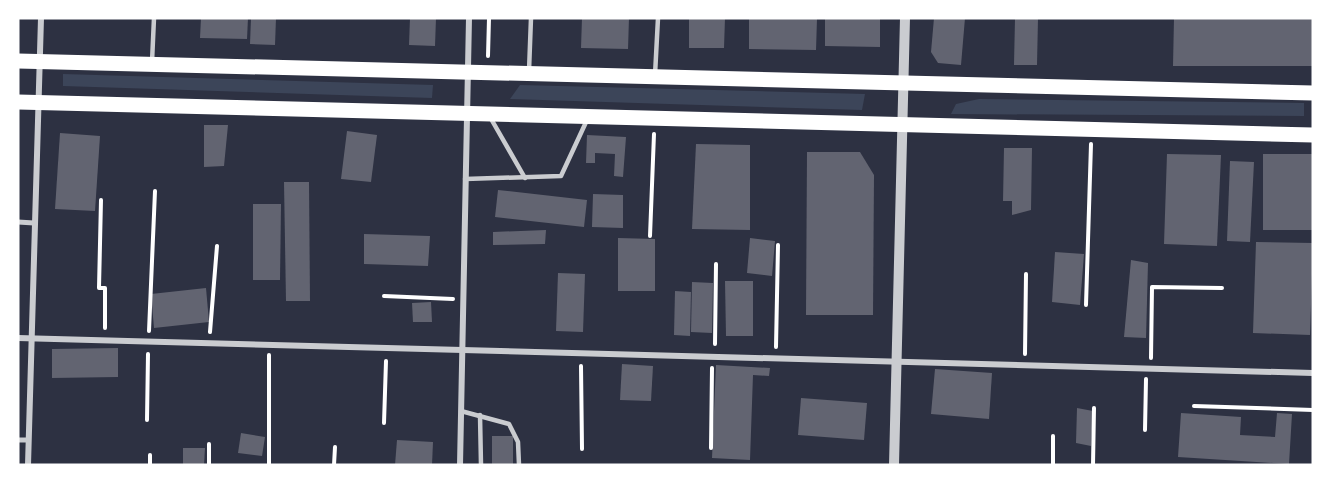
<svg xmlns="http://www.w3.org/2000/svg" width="1331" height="483" font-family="'PT Sans Narrow',sans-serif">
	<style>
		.green { fill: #3c4559 }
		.building { fill: #626471 }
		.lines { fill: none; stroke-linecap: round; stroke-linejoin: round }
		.path { stroke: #fff; stroke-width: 4 }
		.service { stroke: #caccd0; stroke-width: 4.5 }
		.pedestrian { stroke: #caccd0; stroke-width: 5 }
		.minor { stroke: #caccd0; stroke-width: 6 }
		.tertiary { stroke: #caccd0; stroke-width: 10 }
		.primary { stroke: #fff; stroke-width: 15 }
	</style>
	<rect width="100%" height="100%" fill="#2d3142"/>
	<!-- green -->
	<g class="green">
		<path d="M63,74l370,11 -1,13 -369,-12z"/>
		<path d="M520,85l345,9 -3,16 -352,-11z"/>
		<path d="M979,99l325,4v13l-353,-2 5,-10z"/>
	</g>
	<!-- building -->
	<g class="building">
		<path d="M201,18h47l-1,21 -47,-1z"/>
		<path d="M251,18h25l-1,27 -25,-1z"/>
		<path d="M410,18h26l-1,28 -26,-1z"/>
		<path d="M582,18h47l-1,31 -47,-1z"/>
		<path d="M689,18h36l-1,30h-35z"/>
		<path d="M749,18h68l-1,32 -67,-1z"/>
		<path d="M825,18h55v29l-55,-1z"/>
		<path d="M934,18h31l-4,47 -23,-2 -7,-11z"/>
		<path d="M1015,18h23l-1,47h-23z"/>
		<path d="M1174,18h139v48h-140z"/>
		<path d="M204,125h24l-4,41 -20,1z"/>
		<path d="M347,131l30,4 -6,47 -30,-3z"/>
		<path d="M60,133l40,3 -5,75 -40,-2z"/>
		<path d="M587,135l39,2 -3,40 -9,-1 1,-22 -20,-1v10h-9z"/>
		<path d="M696,144l54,1v85l-58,-1z"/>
		<path d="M1004,148h28l-1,62 -19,5v-14h-9z"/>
		<path d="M807,152h53l14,23 -1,140h-67z"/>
		<path d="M1167,154l54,1 -4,91 -53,-2z"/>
		<rect x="1263" y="154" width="50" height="76"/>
		<path d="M1230,161l24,1 -4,80 -23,-1z"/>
		<path d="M284,182h25l1,119h-24z"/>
		<path d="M498,190l89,10 -3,27 -89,-10z"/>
		<path d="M593,194l30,1v33l-31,-1z"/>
		<path d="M253,204h28l-1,76h-27z"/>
		<path d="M546,230l-1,14 -52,1v-13z"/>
		<path d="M364,234l66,2 -2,30 -64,-2z"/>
		<path d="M618,238l37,1v52h-37z"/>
		<path d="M750,238l25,3 -3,35 -25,-3z"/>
		<path d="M1256,242l57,1 -3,92 -57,-2z"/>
		<path d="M1055,252l29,2 -4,51 -28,-3z"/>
		<path d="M1131,260l17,3 -2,75 -22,-1z"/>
		<path d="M558,273l27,1 -2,58 -27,-1z"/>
		<path d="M725,281h28v55h-27z"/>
		<path d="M692,282l21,1 -1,50 -21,-1z"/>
		<path d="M206,288l3,34 -55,6 -3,-34z"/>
		<path d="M675,291l16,1 -1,44 -16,-1z"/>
		<path d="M431,302l1,20h-19l-1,-19z"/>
		<path d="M118,348v29l-66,1v-29z"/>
		<path d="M622,364l31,2 -2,35 -31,-1z"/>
		<path d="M716,365l54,3 -1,8 -16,-1 -3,85 -38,-2z"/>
		<path d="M935,369l57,4 -3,46 -58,-5z"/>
		<path d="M801,398l66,5 -3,37 -66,-5z"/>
		<path d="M1077,408l16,3 -2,35 -15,-3z"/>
		<path d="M1181,413l60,4 -1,18 35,2 2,-24 15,1 -3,50 -111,-7z"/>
		<path d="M241,433l24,4 -3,19 -24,-3z"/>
		<rect x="492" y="436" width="21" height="29"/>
		<path d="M397,440l36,2 -1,23h-37z"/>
		<path d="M183,448h22l-1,17h-21z"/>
	</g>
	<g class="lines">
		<!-- path -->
		<g class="path">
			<path d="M488,56l1,-38"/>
			<path d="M101,200l-2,88h6v40"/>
			<path d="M650,236l4,-102"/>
			<path d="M384,296l69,3"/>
			<path d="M1086,305l5,-161"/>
			<path d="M149,331l6,-140"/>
			<path d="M210,332l7,-86"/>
			<path d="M715,344l1,-80"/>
			<path d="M776,347l2,-102"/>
			<path d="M1025,354l1,-80"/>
			<path d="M1151,358l1,-71 70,1"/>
			<path d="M581,366l1,83"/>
			<path d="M1194,406l119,4"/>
			<path d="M147,420l1,-66"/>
			<path d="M384,423l2,-62"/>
			<path d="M1145,430l1,-51"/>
			<path d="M711,448l1,-80"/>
			<path d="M150,465v-10"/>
			<path d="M209,465v-21"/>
			<path d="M269,465v-110"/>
			<path d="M334,465l1,-18"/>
			<path d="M1053,465v-29"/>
			<path d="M1093,465l1,-57"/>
		</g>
		<!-- service -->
		<g class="service">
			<path d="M152,62l2,-44"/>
			<path d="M529,71l2,-53"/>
			<path d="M655,75l3,-57"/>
			<path d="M490,117l35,61"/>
			<path d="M465,179l96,-3 26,-56"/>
			<path d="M461,411l48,13 9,18 1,23"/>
			<path d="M480,415l1,50"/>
		</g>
		<!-- pedestrian -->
		<g class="pedestrian">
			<path d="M18,222l16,1"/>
			<path d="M18,440h10"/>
		</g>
		<!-- minor -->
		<g class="minor">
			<path d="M18,338l1295,35"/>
			<path d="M28,465l13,-447"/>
			<path d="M460,465l9,-447"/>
		</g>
		<!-- tertiary -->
		<path class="tertiary" d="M894,465l11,-447"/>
		<!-- primary -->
		<g class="primary">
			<path d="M18,61l1295,32"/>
			<path d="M18,102l1295,33"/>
		</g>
	</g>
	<!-- border -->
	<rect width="1331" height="483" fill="none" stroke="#ffffff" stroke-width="39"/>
</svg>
